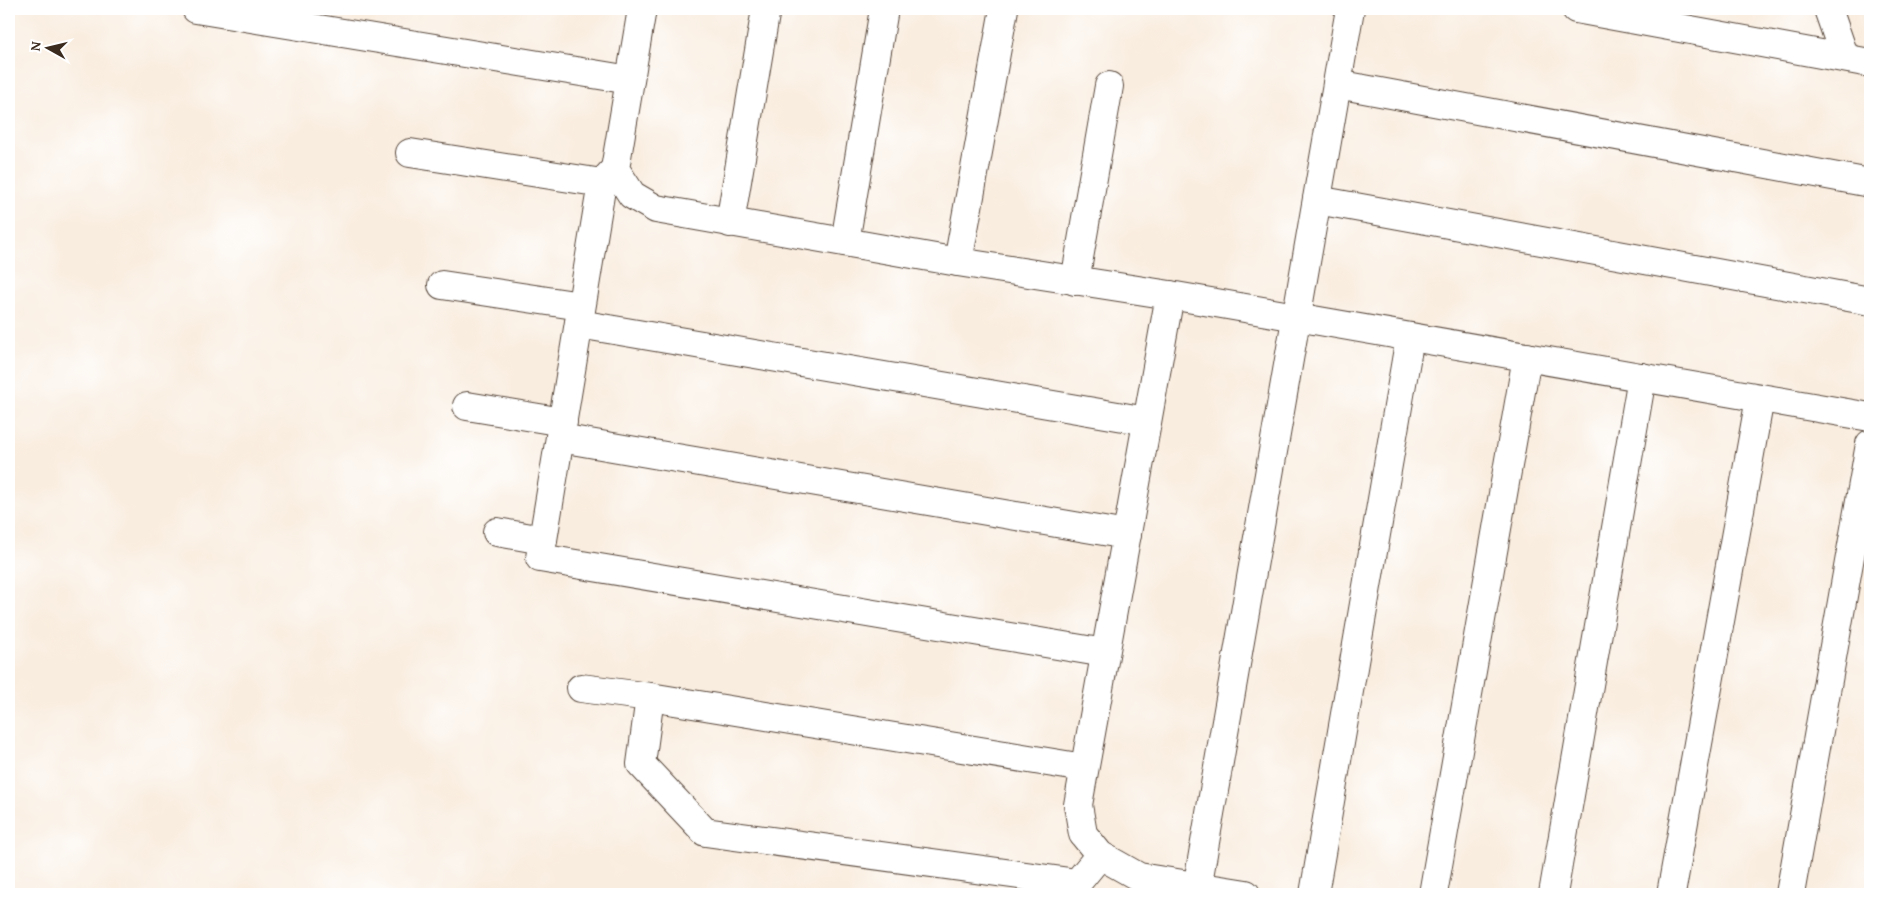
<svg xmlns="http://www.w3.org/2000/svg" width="1879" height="903" font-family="'Gentium Book Plus',serif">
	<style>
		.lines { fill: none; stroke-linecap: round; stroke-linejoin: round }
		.street-casing { stroke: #58473b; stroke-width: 30 }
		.street { stroke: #fff; stroke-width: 28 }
	</style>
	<rect width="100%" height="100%" fill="#fff"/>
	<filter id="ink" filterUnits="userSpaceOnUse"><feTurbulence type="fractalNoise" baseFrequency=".02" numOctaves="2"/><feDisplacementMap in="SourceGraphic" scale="10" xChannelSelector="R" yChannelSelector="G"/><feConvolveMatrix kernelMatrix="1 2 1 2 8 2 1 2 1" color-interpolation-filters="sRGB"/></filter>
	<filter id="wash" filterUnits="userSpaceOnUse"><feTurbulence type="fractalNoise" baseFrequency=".0096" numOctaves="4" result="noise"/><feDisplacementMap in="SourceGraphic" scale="20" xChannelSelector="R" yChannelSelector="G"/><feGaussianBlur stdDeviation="1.12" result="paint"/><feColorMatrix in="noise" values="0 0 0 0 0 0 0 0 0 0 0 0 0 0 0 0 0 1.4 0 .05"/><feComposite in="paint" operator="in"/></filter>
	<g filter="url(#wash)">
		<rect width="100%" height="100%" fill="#f9eddf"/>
	</g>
	<g filter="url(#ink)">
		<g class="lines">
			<defs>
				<g id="street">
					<path d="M196,9l434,71"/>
					<path d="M642,9l-27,160 17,26 24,14 302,53 212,33 -92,510 5,29 17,21 39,22 107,17"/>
					<path d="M1576,9l294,54"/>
					<path d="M1828,9l17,49"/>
					<path d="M1337,84l533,99"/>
					<path d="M410,153l192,30 12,-13"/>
					<path d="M602,183l-62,375 565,95"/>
					<path d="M1317,200l553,101"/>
					<path d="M730,223l36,-214"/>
					<path d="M845,242l39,-233"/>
					<path d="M958,262l46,-253"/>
					<path d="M1075,281l34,-195"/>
					<path d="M442,285l139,21"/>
					<path d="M1170,295l700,122"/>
					<path d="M579,324l568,97"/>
					<path d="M467,406l96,16"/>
					<path d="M560,438l567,97"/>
					<path d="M497,532l46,8"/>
					<path d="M581,688l69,9 434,71"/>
					<path d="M650,697l-9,67 64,68 372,51 23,-28"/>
					<path d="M1196,894l154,-885"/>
					<path d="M1314,894l96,-557"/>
					<path d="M1433,894l94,-537"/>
					<path d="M1553,894l89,-517"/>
					<path d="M1671,894l89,-496"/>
					<path d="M1790,894l80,-450"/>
				</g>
			</defs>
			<!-- street casing -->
			<use href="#street" class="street-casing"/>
			<!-- street -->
			<use href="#street" class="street"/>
		</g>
	</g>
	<!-- margin -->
	<rect width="1879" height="903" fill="none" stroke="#fff" stroke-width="30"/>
	<!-- north arrow -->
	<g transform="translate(48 48) rotate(278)" stroke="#ffffff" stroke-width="4" paint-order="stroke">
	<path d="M0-4L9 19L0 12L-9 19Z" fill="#3b2a1e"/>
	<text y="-8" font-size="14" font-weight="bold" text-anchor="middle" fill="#3b2a1e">N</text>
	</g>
</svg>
